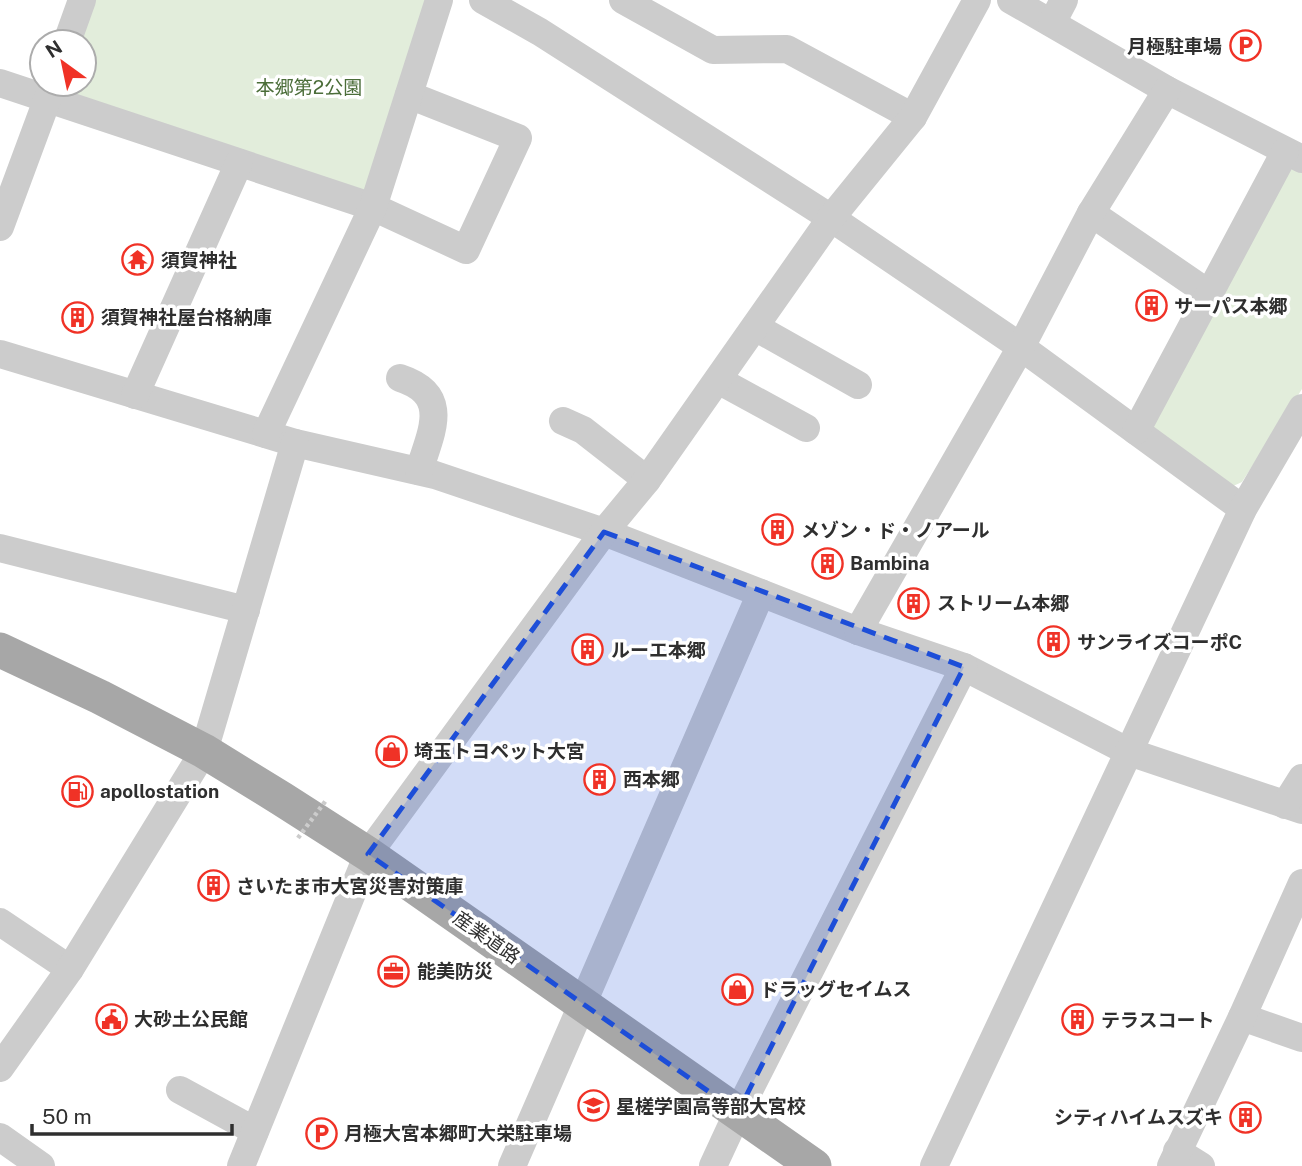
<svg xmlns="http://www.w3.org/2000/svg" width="1302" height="1166" font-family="'Public Sans','Noto Sans JP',sans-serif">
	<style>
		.green { fill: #e2eddb }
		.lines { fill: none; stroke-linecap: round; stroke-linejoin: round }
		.minor { stroke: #ccc; stroke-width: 28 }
		.major { stroke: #a7a7a7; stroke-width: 35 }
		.path-bridge { stroke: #ccc; stroke-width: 4.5; stroke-dasharray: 3.5 3.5; stroke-linecap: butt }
		.marked { fill: #1d4ed8; fill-opacity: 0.2; stroke: #1d4ed8; stroke-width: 5; stroke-dasharray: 14 9; stroke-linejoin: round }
		.labels { text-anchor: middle; stroke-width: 7; stroke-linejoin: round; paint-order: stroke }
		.poi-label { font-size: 19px; font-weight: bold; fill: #2f2f2f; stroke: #fff; text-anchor: start }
		.park-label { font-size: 19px; fill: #4b6d39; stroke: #fff }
		.street-label { font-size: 19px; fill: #2f2f2f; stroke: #fff }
	</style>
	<rect width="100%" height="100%" fill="#fff"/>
	<!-- green -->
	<g class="green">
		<path d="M91,0h337l-58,187 -12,8 -295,-99 -4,-12h25v-42h-9z"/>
		<path d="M1302,162v227l-60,93 -11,5 -82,-57 142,-263z"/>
	</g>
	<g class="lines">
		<!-- minor -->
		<g class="minor">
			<path d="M483,0l57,32 291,186 190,129 222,162"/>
			<path d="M623,0l90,50 74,-1 126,68"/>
			<path d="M1011,0l156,90 135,69"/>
			<path d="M1052,23l12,-23"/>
			<path d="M67,42l15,-42"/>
			<path d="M0,83l373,124 93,43 52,-112 -109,-43"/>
			<path d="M1091,213l117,80"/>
			<path d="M0,227l53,-143"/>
			<path d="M755,327l103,58"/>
			<path d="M0,354l295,89 140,32 169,57 254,99 106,36 165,85 173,58"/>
			<path d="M400,378c52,17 31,54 19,93"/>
			<path d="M718,380l88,48"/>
			<path d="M135,395l104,-232"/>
			<path d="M563,421l20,9 64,50"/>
			<path d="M1136,431l149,-279"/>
			<path d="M266,434l107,-227 66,-207"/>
			<path d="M0,548l246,62"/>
			<path d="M858,631l163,-284 70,-134 76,-123"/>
			<path d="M1285,805l17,-27"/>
			<path d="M0,922l70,47"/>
			<path d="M1242,1017l60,21"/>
			<path d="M0,1068l70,-99 134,-218 91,-308"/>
			<path d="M180,1090l75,41"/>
			<path d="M0,1137l41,29"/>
			<path d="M1177,1151l24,15"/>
			<path d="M241,1166l127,-312 236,-322 43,-52 184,-262 82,-101 64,-117"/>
			<path d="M512,1166l249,-573"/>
			<path d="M713,1166l25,-54 226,-445"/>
			<path d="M934,1166l309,-657 59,-101"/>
			<path d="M1171,1166l71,-149 60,-134"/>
		</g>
		<!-- major -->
		<path class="major" d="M0,650l100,47 104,54 78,48 86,55 446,312"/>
		<!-- path-bridge -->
		<path class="path-bridge" d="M298,838l29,-39"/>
	</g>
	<!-- marked area -->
	<path class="marked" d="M604,532l360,135 -226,445 -370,-258z"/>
	<!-- icons -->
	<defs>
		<symbol id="parking-ring" viewBox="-11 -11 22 22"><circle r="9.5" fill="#fff" stroke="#f03226" stroke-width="1.5"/><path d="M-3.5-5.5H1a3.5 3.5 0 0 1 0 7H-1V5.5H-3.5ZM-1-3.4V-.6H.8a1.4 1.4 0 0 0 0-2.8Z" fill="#f03226"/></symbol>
		<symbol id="temple-ring" viewBox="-11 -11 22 22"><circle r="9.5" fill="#fff" stroke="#f03226" stroke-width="1.5"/><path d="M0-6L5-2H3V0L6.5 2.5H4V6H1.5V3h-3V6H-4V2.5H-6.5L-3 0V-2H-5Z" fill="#f03226"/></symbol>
		<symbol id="building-ring" viewBox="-11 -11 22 22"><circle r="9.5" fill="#fff" stroke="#f03226" stroke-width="1.5"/><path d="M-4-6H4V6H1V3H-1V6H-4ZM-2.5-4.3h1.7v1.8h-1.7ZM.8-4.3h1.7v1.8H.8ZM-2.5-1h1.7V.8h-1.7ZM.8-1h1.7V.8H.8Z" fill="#f03226"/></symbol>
		<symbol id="shop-ring" viewBox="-11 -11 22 22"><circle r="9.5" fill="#fff" stroke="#f03226" stroke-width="1.5"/><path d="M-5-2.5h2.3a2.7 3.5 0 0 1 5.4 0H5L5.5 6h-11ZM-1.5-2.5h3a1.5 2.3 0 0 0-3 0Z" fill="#f03226"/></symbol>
		<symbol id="fuel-ring" viewBox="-11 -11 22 22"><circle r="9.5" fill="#fff" stroke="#f03226" stroke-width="1.5"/><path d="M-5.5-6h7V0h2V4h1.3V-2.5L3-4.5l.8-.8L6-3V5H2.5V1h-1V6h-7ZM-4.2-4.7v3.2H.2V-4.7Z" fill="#f03226"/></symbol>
		<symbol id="office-ring" viewBox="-11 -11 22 22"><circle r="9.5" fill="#fff" stroke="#f03226" stroke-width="1.5"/><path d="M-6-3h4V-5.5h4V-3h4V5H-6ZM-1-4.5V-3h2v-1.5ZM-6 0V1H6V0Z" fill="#f03226"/></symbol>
		<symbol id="civic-ring" viewBox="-11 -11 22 22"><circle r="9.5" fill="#fff" stroke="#f03226" stroke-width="1.5"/><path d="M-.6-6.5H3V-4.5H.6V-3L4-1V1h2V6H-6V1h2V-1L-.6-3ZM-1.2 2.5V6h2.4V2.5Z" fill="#f03226"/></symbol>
		<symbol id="school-ring" viewBox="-11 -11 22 22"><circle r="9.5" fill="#fff" stroke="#f03226" stroke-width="1.5"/><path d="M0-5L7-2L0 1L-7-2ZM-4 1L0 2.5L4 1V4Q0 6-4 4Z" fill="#f03226"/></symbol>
	</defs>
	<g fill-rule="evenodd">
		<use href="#parking-ring" x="1228" y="28" width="35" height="35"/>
		<use href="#temple-ring" x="120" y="242" width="35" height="35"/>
		<use href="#building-ring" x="1134" y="288" width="35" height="35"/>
		<use href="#building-ring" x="60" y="300" width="35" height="35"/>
		<use href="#building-ring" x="760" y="512" width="35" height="35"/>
		<use href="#building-ring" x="810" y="546" width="35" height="35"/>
		<use href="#building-ring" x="896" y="586" width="35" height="35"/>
		<use href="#building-ring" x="1036" y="624" width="35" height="35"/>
		<use href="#building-ring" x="570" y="632" width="35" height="35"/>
		<use href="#shop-ring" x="374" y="734" width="35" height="35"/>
		<use href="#building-ring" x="582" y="762" width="35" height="35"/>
		<use href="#fuel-ring" x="60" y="774" width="35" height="35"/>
		<use href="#building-ring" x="196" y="868" width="35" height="35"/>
		<use href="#office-ring" x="376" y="954" width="35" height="35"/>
		<use href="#shop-ring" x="720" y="972" width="35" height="35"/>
		<use href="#civic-ring" x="94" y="1002" width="35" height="35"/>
		<use href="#building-ring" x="1060" y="1002" width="35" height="35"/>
		<use href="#school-ring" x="576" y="1088" width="35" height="35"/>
		<use href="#building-ring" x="1228" y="1100" width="35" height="35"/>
		<use href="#parking-ring" x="304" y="1116" width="35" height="35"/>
	</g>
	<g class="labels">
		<!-- poi labels -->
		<g class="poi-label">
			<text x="1222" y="53" text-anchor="end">月極駐車場</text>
			<text x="161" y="267">須賀神社</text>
			<text x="1174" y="313">サーパス本郷</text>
			<text x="101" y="324">須賀神社屋台格納庫</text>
			<text x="801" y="537">メゾン・ド・ノアール</text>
			<text x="850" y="570">Bambina</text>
			<text x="937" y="610">ストリーム本郷</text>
			<text x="1077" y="649">サンライズコーポC</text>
			<text x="611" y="657">ルーエ本郷</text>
			<text x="414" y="758">埼玉トヨペット大宮</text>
			<text x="623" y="786">西本郷</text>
			<text x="100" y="798">apollostation</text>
			<text x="236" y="893">さいたま市大宮災害対策庫</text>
			<text x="417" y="978">能美防災</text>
			<text x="760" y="996">ドラッグセイムス</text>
			<text x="134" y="1026">大砂土公民館</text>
			<text x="1101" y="1027">テラスコート</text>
			<text x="616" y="1113">星槎学園高等部大宮校</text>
			<text x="1223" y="1124" text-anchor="end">シティハイムスズキ</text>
			<text x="344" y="1140">月極大宮本郷町大栄駐車場</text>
		</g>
		<!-- park labels -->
		<g class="park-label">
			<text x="309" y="94">本郷第2公園</text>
		</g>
		<!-- street labels -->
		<g class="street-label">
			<text transform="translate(487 937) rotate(35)" y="7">産業道路</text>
		</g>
	</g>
	<!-- north arrow -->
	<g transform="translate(63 63) rotate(327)"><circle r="33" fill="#ffffff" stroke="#acacac" stroke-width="2"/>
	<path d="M0-5L12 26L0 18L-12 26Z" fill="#f03226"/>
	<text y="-10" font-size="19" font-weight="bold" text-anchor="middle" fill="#2f2f2f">N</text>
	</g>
	<!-- scale -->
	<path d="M32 1124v10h200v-10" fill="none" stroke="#2f2f2f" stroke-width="3.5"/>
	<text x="42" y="1124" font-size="21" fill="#2f2f2f" stroke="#ffffff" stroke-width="5" paint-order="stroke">50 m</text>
</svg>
